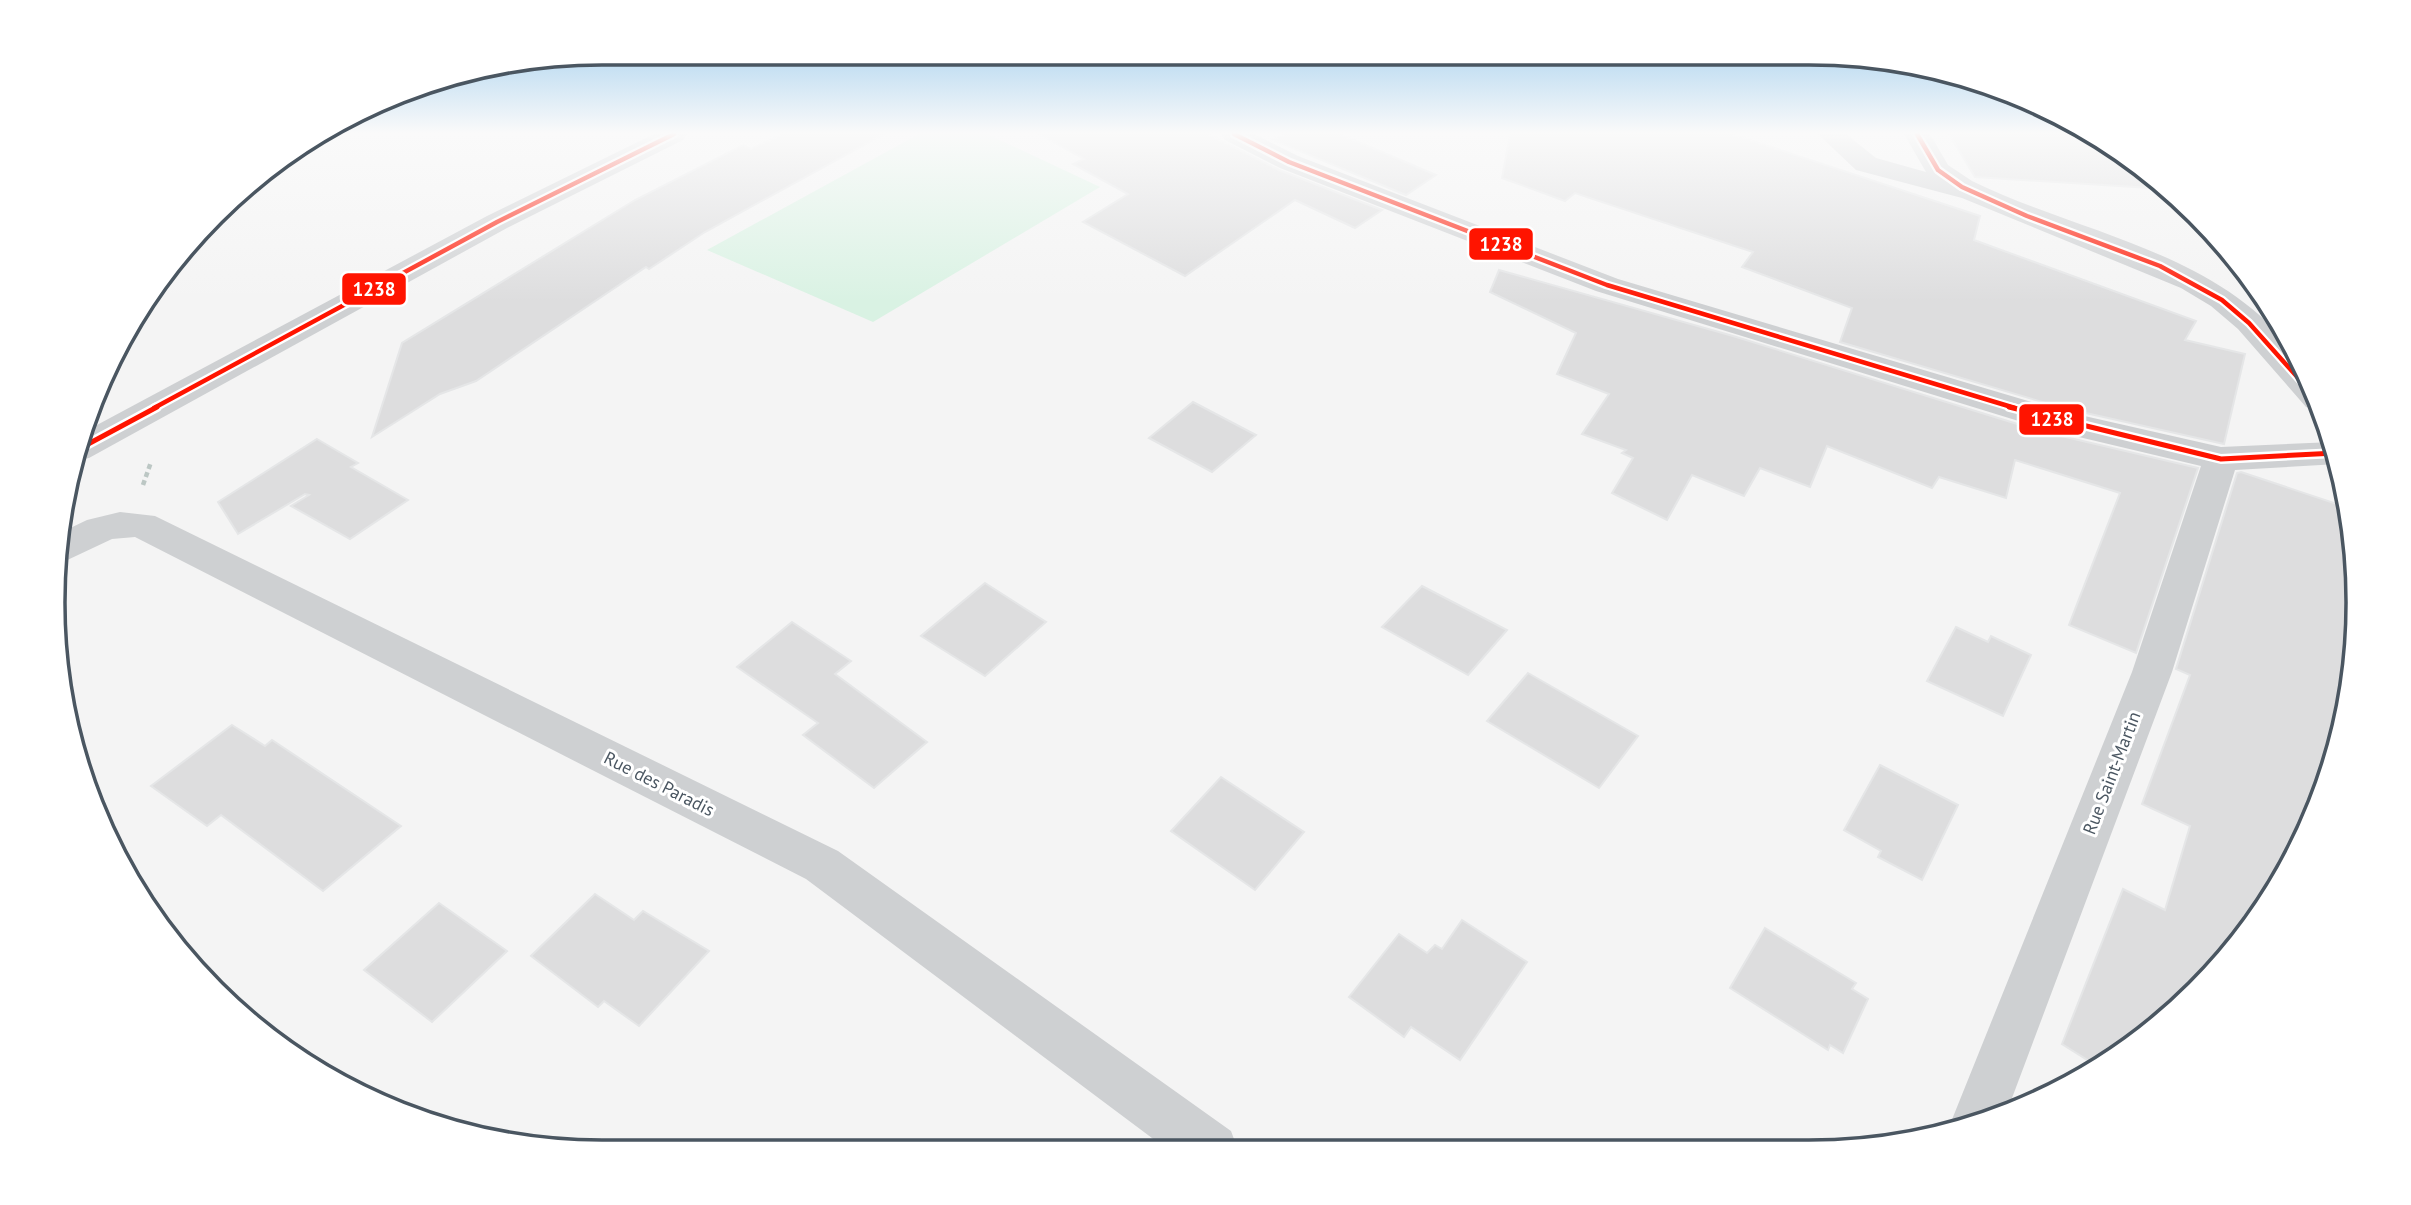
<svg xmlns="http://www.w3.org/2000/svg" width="2411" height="1205" font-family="'PT Sans',sans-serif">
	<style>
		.green { fill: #d9f2e3 }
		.building { fill: #ddddde; stroke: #e5e6e7; stroke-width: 2 }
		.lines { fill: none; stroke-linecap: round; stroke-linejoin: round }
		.path { stroke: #bcc7c4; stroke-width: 4.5; stroke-dasharray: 5 3.5; stroke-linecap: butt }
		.minor { fill: #ced0d2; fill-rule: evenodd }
		.bus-1-far1-casing { stroke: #fff; stroke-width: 9 }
		.bus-1-casing { stroke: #fff; stroke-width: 10 }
		.bus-1-far1 { stroke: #ff1400; stroke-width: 4.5 }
		.bus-1 { stroke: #ff1400; stroke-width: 5 }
		.labels { text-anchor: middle; stroke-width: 6; stroke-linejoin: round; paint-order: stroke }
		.street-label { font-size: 18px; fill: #4a5661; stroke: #fff }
		.rim { fill: none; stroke: #4a5661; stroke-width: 3.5 }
		.line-badge { stroke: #fff; stroke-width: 2.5 }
		.badge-label { font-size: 19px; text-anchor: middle; font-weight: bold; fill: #fff }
	</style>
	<rect width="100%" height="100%" fill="#f4f4f4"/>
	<!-- green -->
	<path class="green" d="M919,134h68l113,53 -227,135 -166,-72z"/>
	<!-- building -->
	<g class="building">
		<path d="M782,134h102l-179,98 -56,37 -3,-2 -170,114 -36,13 -68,43 30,-94 233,-143 108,-55 8,4z"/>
		<path d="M1039,134h169l71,36 103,40 -27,18 -60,-28 -110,76 -102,-54 45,-28 -55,-30 11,-5z"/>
		<path d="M1284,134h56l96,41 -30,20 -133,-55z"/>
		<path d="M1510,134h222l248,82 -6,24 222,81 -11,19 60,14 -21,90 -165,-37 -219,-65 12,-34 -110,-41 11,-15 -178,-59 -10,8 -63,-23z"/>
		<path d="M1949,134h142l52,32 24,23 -192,-12z"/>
		<path d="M1499,270l234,66 307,95 158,37 -62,185 -67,-28 51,-132 -105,-33 -9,38 -67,-21 -7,11 -105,-42 -17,41 -50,-19 -16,28 -52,-21 -25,45 -55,-27 21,-35 -11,-5 4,-3 -44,-16 27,-40 -52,-20 19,-41 -86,-41z"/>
		<path d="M1193,402l63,33 -44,37 -63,-34z"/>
		<path d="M317,439l41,24 -7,4 57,33 -58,39 -59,-33 18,-11 -4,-1 -67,40 -20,-32z"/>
		<path d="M2241,472l108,36 5,22 3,108 -17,106 -38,101 -57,93 -102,101 -46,27 -35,-22 61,-155 42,21 25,-84 -48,-22 48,-129 -14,-6 61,-196z"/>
		<path d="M985,583l61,39 -61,54 -64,-40z"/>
		<path d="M1422,586l85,44 -39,45 -86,-48z"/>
		<path d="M792,622l59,39 -16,13 92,68 -53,46 -71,-53 15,-12 -81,-56z"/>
		<path d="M1956,627l32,15 3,-6 40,19 -28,61 -76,-35z"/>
		<path d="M1528,673l110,63 -39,52 -112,-67z"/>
		<path d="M232,725l33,21 7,-6 129,86 -78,65 -102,-76 -14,11 -56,-40z"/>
		<path d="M1880,765l78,40 -36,75 -44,-23 3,-6 -37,-21z"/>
		<path d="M1221,777l83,55 -49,58 -84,-59z"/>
		<path d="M595,894l39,26 9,-9 66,40 -70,75 -35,-25 -6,6 -67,-51z"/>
		<path d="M439,903l68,48 -75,71 -68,-52z"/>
		<path d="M1462,920l65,42 -67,98 -49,-33 -7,10 -55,-40 50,-63 28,19 8,-8 7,4z"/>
		<path d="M1765,928l91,55 -4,6 16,10 -25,54 -13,-8 -2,5 -98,-62z"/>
	</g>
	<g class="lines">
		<!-- path -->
		<path class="path" d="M143,485l8,-23"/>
		<!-- minor -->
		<g class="minor">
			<path d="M654,134h33l-4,6 -176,88 -418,230 -15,3 8,-28 405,-217z"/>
			<path d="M1221,134h33l44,22 320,123 440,131 163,37 112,-5 5,22 -103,6 -63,202 -166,442 -53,14 -2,-6 181,-450 69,-206 -160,-38 -445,-137 -316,-123 -55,-28z"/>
			<path d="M1818,134h28l30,24 50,14 -22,-38h26l18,31 24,16c110,54 254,71 328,180 9,14 15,33 22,49l-16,-3 -68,-78 -27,-23 -30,-18 -219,-90 -106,-28z"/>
			<path d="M120,512l35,4 683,335 393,280 7,19h-70l-362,-271 -671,-342 -23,2 -51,24 1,-31 25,-12z"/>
		</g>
		<defs>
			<g id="bus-1-far1">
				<path d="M1234,134l55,28 318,123 408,123"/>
				<path d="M1917,134l21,36 24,17 65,29 133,50 62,34 27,23 68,76"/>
				<path d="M154,408l343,-186 177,-88"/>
			</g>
			<g id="bus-1">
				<path d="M2009,407l212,52 115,-6"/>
				<path d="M77,450l80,-43"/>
			</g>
		</defs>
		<!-- bus-1-far1 casing -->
		<use href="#bus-1-far1" class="bus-1-far1-casing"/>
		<!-- bus-1 casing -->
		<use href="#bus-1" class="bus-1-casing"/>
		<!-- bus-1-far1 -->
		<use href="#bus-1-far1" class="bus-1-far1"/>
		<!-- bus-1 -->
		<use href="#bus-1" class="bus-1"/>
	</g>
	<!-- sky -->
	<linearGradient id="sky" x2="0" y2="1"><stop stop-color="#91c6eb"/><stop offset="0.44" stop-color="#fafafa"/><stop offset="1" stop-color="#fafafa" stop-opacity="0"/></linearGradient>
	<rect width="2411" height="302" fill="url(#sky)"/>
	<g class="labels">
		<!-- street labels -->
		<g class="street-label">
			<text transform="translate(2112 773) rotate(-69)" y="6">Rue Saint-Martin</text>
			<text transform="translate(659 784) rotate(27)" y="6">Rue des Paradis</text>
		</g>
	</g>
	<!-- crop -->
	<path d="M0 0H2411V1205H0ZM602 65H1809A537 537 0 0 1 2346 602V603A537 537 0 0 1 1809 1140H602A537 537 0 0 1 65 603V602A537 537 0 0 1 602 65Z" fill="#fff" fill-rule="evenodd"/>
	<path class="rim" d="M602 65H1809A537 537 0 0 1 2346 602V603A537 537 0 0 1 1809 1140H602A537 537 0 0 1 65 603V602A537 537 0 0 1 602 65Z"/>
	<g class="line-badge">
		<rect x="1468" y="227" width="66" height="34" rx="7" fill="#ff1400"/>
		<rect x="341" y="272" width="66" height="34" rx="7" fill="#ff1400"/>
		<rect x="2018" y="403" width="67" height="33" rx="7" fill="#ff1400"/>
	</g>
	<g class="badge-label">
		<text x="1501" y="251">1238</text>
		<text x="374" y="296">1238</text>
		<text x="2052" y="426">1238</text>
	</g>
</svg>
